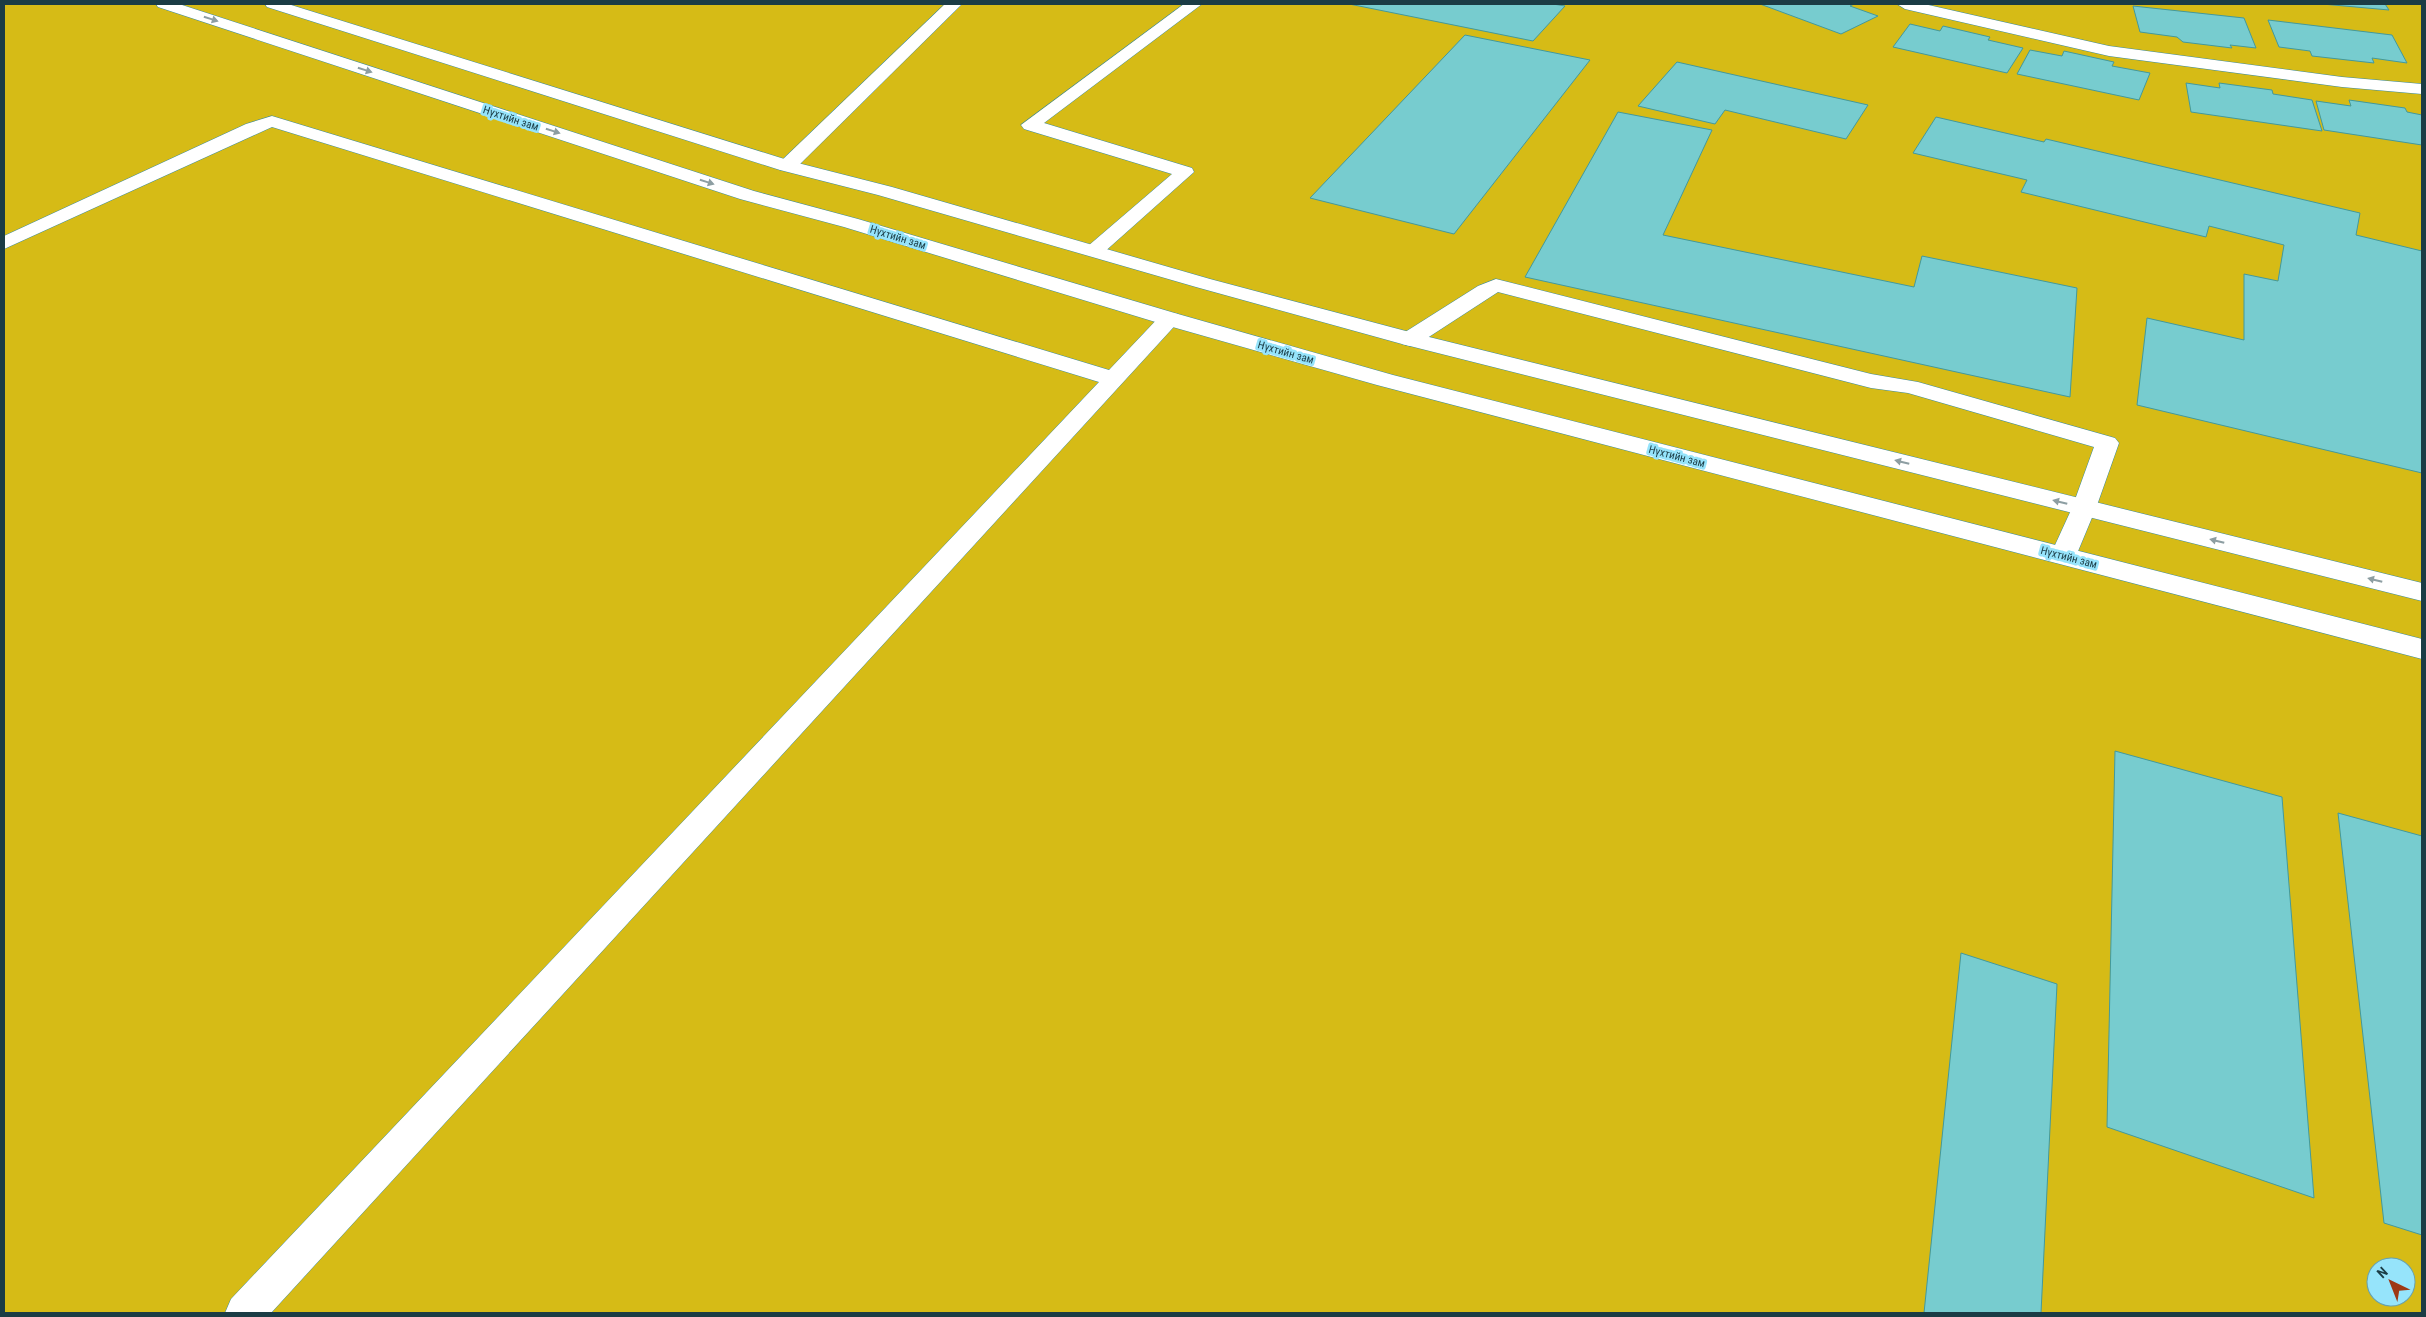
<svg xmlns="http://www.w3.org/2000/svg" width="2426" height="1317" font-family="'Roboto Condensed',sans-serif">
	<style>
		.green { fill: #d6bb16; fill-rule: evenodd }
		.building { fill: #77cccf; stroke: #43999c }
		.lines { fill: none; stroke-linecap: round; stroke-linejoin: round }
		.minor-casing { stroke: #3b8ba0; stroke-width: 1 }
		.major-casing { stroke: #3b8ba0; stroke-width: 1 }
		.minor { fill: #fff; fill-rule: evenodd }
		.major { fill: #fff; fill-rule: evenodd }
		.oneway { fill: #8d9ea2 }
		.labels { text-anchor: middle; stroke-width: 5; stroke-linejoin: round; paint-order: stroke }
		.far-street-label { font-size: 11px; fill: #1b3c45; stroke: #96e4fb }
	</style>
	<rect width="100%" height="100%" fill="#96e4fb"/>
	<!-- green -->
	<path class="green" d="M4,4h2418v1309h-2418zM2376,1267h30v30h-30z"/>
	<!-- building -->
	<g class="building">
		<path d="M1349,4h204l12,2 -32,35z"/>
		<path d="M1760,4h94l-4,2 28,10 -37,18z"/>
		<path d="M2322,4h63l4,6z"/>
		<path d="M2133,6l111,12 12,30 -26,-3 2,3 -49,-6 -6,-5 -37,-5z"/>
		<path d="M2268,20l124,15 15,28 -35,-5 2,5 -62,-7 -2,-5 -31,-4z"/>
		<path d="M1910,24l30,7 3,-5 47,11 -2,3 35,8 -16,25 -114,-26z"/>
		<path d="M1465,35l125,25 -136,174 -144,-36z"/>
		<path d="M2030,50l32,6 2,-5 50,11 -2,4 38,7 -11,27 -122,-26z"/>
		<path d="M1677,62l191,43 -22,34 -121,-29 -10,14 -77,-18z"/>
		<path d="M2186,83l34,5 -1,-5 53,7 1,4 39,6 10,31 -131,-19z"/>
		<path d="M2349,100l56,8 2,4 15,3v30l-98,-15 -8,-29 35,5z"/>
		<path d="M1618,112l94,18 -49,105 251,52 8,-31 155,32 -7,109 -545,-120z"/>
		<path d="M1936,117l108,25 2,-3 314,74 -4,22 66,16v222l-285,-68 10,-87 97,22v-66l34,7 6,-36 -75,-19 -3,11 -185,-45 6,-12 -114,-27z"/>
		<path d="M2115,751l167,46 32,401 -207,-71z"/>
		<path d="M2338,813l84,23v399l-38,-12z"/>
		<path d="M1961,953l96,31 -16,329h-117z"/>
	</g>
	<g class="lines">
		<defs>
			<g id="minor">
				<path d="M945,4h17l-168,166h-14l-2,-4 2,-4z"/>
				<path d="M1184,4h18l-158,119 148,45 2,4 -92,82 -7,2 -7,-2 -3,-4 3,-4 84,-72 -148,-45 -3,-4z"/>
				<path d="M1897,4h27l185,42 233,31 80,7v10l-80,-7 -233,-31 -204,-47z"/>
				<path d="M272,116l837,254 53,-56 8,-1 8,1 3,5 -910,994h-46l6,-14 868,-917 -827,-255 -268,122v-13l242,-112z"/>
				<path d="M1496,279l375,95 47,8 197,56 4,5 -23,65 -20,48 -4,6 -9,2 -9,-2 -4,-6 22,-48 22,-61 -186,-54 -37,-5 -373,-96 -80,52 -8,2 -8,-2 -3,-5 3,-5 76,-48z"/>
			</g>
			<g id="major">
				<path d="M156,4h23l575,187 104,28 320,95 215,61 1029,264v20l-1045,-274 -215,-61 -318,-97 -104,-28 -582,-192z"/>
				<path d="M265,4h23l506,158 98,25 318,92 207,55 1005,249v18l-1020,-257 -206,-57 -318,-92 -98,-25 -513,-163z"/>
			</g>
		</defs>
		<!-- minor casing -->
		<use href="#minor" class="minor-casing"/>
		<!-- major casing -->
		<use href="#major" class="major-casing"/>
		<!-- minor -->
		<use href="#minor" class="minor"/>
		<!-- major -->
		<use href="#major" class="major"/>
	</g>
	<!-- one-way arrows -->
	<defs><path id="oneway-solid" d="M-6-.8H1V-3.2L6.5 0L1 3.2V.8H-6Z" transform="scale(1.25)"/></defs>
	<g class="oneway">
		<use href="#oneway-solid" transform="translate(211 19) rotate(18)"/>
		<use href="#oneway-solid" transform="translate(365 70) rotate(18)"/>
		<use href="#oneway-solid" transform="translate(553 131) rotate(18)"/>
		<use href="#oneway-solid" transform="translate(707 182) rotate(18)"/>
		<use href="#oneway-solid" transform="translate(1902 462) rotate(-166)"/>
		<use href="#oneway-solid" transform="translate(2060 502) rotate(-166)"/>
		<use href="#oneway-solid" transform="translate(2217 541) rotate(-166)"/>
		<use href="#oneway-solid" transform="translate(2375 580) rotate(-166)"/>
	</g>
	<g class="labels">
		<!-- far-street labels -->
		<g class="far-street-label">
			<text transform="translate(511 118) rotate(18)" y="4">Нүхтийн зам</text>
			<text transform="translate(898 237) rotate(17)" y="4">Нүхтийн зам</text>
			<text transform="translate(1286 352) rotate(16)" y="4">Нүхтийн зам</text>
			<text transform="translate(1677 456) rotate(15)" y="4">Нүхтийн зам</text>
			<text transform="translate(2069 557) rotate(15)" y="4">Нүхтийн зам</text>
		</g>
	</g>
	<!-- border -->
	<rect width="2426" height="1317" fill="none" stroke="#1b3c45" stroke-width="10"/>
	<!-- north arrow -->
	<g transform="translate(2391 1282) rotate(317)"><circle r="24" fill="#96e4fb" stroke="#65a1b2"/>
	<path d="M0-4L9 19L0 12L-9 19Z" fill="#9e3813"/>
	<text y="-8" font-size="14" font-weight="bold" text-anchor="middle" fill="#1b3c45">N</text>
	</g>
</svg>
